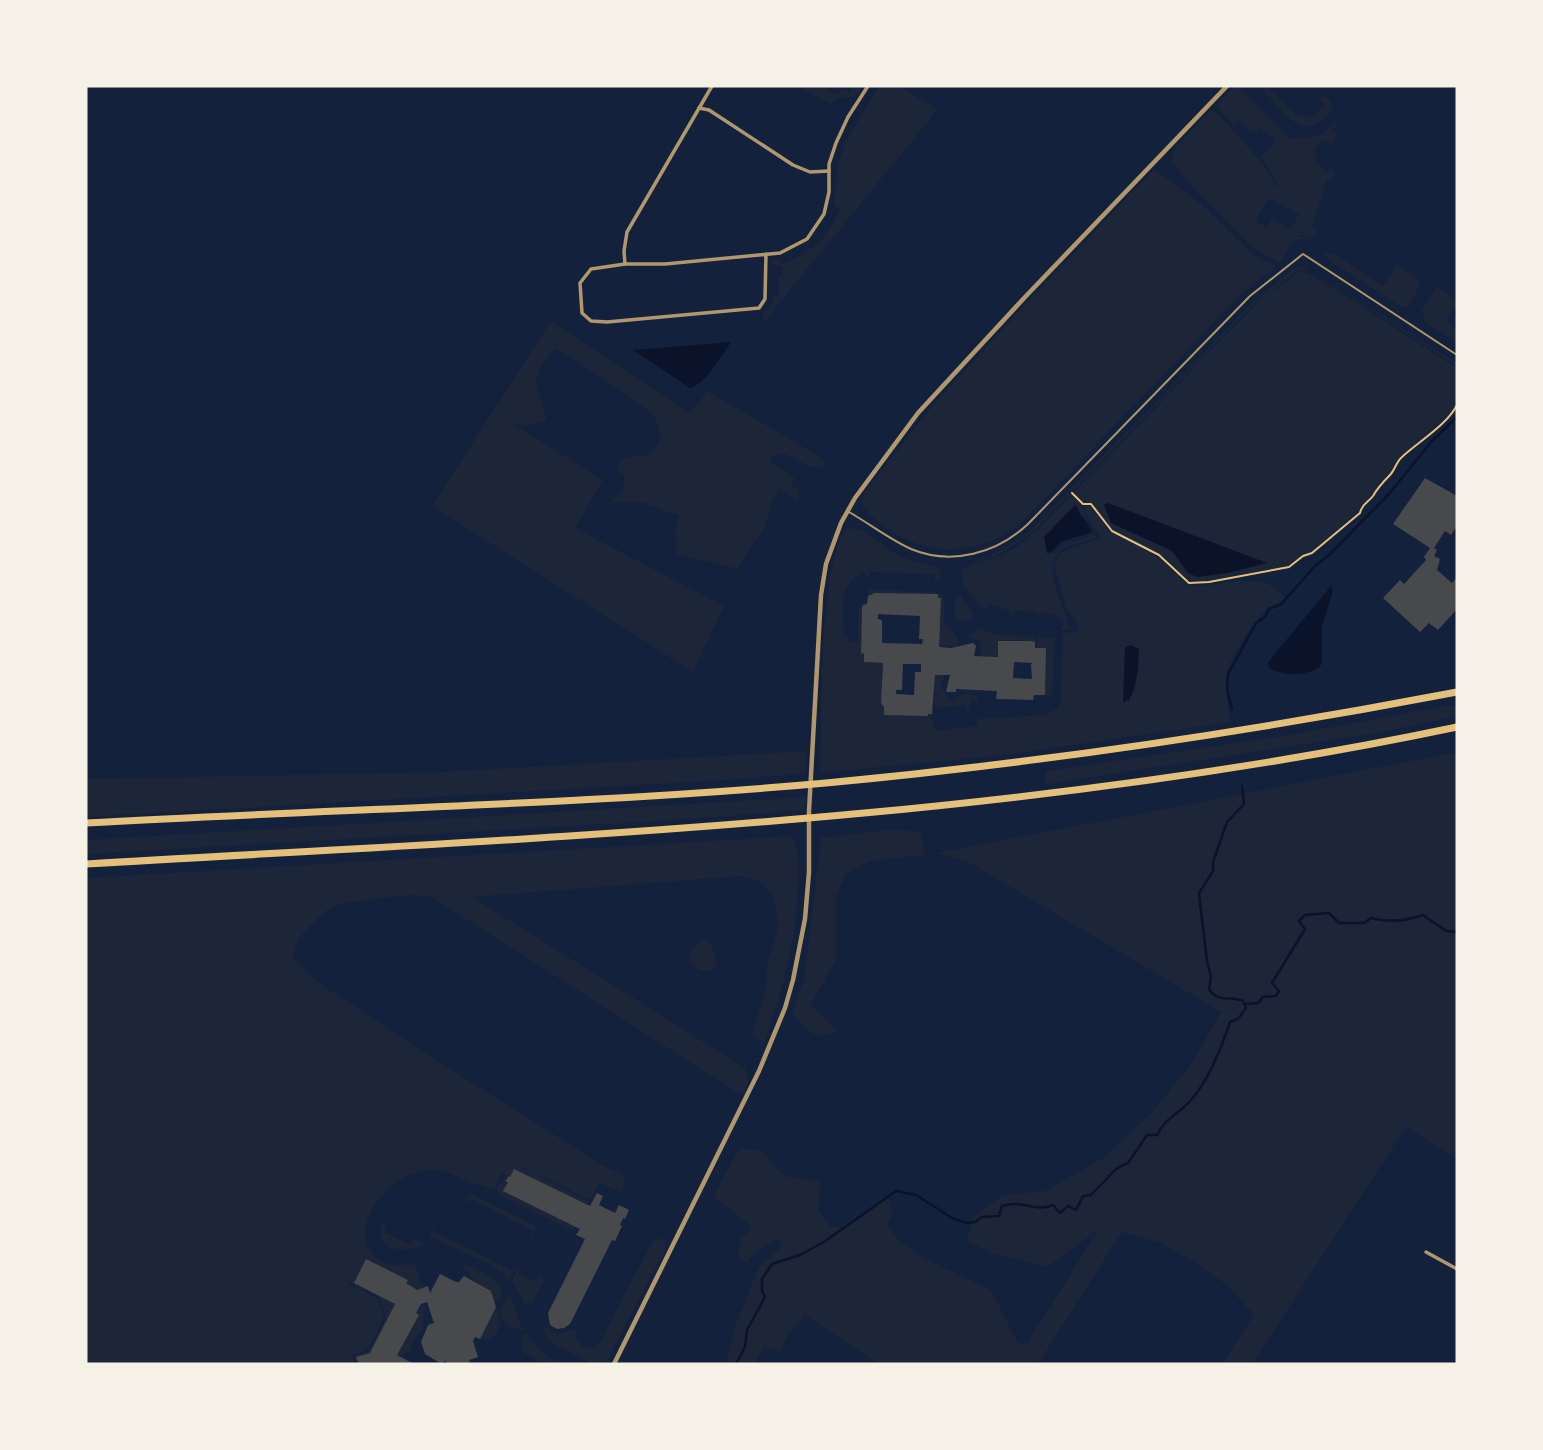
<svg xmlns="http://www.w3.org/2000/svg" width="1543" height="1450" font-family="'Asap Condensed',sans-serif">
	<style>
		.green { fill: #1d2539; fill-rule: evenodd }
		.water { fill: #0b132b }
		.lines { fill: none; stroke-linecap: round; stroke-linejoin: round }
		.stream { stroke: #0b132b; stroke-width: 2.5 }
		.building { fill: #48494c; fill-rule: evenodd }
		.path { stroke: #e5c07b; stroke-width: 2 }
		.service { stroke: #b1986c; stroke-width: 2 }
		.minor { stroke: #b1986c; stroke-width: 3.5 }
		.tertiary { stroke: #b1986c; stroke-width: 4.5 }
		.motorway { stroke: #e5c07b; stroke-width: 7 }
	</style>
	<rect width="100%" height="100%" fill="#14213d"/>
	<!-- green -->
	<g class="green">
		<path d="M798,86h25l15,9 4,-6 7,3 4,-6h10l-8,10 -16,2 -9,6z"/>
		<path d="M879,86h19l40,23 -174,213 -1,-9 8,-7 3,-10 5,-2 -1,-18 5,-1 -1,-9 -11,-1 3,-5 5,-2 3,6c28,-11 47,-26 58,-56l-6,-2 4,-42 7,-21z"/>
		<path d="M1259,86h8c17,17 37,49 58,17l-5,-4 2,-5 8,7 3,6c-29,44 -51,1 -74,-21z"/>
		<path d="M1234,87l5,1 51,51 23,-2 10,-3 21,-19 -12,15 6,4 -6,10 -8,-5 -11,11 4,3 -3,6 13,13 4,-4 4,3 -2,8h-6l-15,48 6,4 -5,6 -6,-2h-10l15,4c-26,-1 -20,6 -32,24l-30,-17 -65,-68 -13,-17 2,-12 37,-39 8,5 39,43 18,27 4,3 -19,-32 9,-7 6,-10 -16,-10 -3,4 -4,-2 -1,2 -12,-12 -6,5 -15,-17 -1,-6zM1269,198l30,16 -8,15 -19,-10 -5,9 -12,-7z"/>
		<path d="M1154,169l46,34 56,54 21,9 -35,27 -221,230c-52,41 -110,32 -156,-13l3,-2h-5l-1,-7 3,-9 64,-82 65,-72z"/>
		<path d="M1324,253h8l51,33 14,-21 23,15 -3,11 -10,16h-5l-74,-47z"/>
		<path d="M1303,266l154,97v3l-148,-96h-10l-48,37 -219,226 -36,23 -31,8 27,-9 34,-20 230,-236 39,-31z"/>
		<path d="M1300,271l14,5 143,92v35l-3,7 -33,29 -10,12 -11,5 -10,18 -10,7 -9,17 -11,7 -1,7 -48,41 -22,15 -71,13 -25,1 -12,-7 -14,-17 -57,-30 -18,-24 -9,-1 -10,-10 185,-191z"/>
		<path d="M1437,287l20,13v10l-5,-1 -6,12 11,9v13l-34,-23 1,-6 -3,-2z"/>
		<path d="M551,321l139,92 18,-22 117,69 -2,7c-16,4 -25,-10 -39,-13 -1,0 -11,1 -12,1l-2,7 25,16 -4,7 9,6 -2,9 -19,-11 -7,12 -9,31 -10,11 -15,26 -61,-15 -2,-25 4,-13 -38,-14 -31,1 13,-14 2,-14 -8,-4 3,-12 31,-5 10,-17c-2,-7 -4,-16 -7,-21 -3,-6 -89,-64 -99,-68l-14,19 -6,15 12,38 -21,6 -13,-2 90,56 -28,48 149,78 -31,66 -261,-166z"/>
		<path d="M1072,494l9,11 6,19 -12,-18 -28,47h8l8,-8 31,-10 3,2c-10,7 -27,5 -36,13 -22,18 6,57 8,79l-7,2 -1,-3 4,-4 -10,-9 -14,-3 -1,7 -2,-7 -25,-1 -2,7 -2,-7 -20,-7 -3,4 -4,-1 -18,-21 -3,-17c12,-7 28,-7 41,-14 28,-13 48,-39 70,-61z"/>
		<path d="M1084,505l6,1 18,23 52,29 27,27c31,5 75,-19 98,13 -6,7 -13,6 -18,11 -13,12 -36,46 -40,64 -4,14 2,34 3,49l-218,32 -192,19c2,-40 -3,-230 31,-247l1,3c16,0 30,18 44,25 14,7 29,10 44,13l-1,14 -4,-1 -1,-6 -64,-2 -2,7 -5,-7c-25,13 -19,33 -20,57l6,2 -6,1v4l6,1v5h9l1,-37h4l-2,36 3,21 19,1 -2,40 3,4v7l44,2 5,-8 2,7 -4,1 4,15 42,-5v-7l68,-4 13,-7 3,-8 2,-66 14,-3 3,-4 -14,-19 -12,-43 8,-13 37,-13v-4l-14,-23z"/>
		<path d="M869,589l72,4 3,7v23l13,14v9l-18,1 -1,-53h-67v2h-3z"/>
		<path d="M960,595l13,18 -2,6 -5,4v-3h-9v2l-2,-4v-18z"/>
		<path d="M979,628l18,7 38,2v5l-18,-2 -18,1 -1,16 -17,-1 -1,-15 -15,-3z"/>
		<path d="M1037,637l18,1 -3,58 -17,-1 10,-47h-8z"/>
		<path d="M935,675h9l-3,12 7,11 6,2 9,-6 14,1v7l-4,-3 -5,7 3,4h-4l-1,-5 -29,3 -3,-3z"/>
		<path d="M1457,704v12l-74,16 -336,52 -3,-6 3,-7 242,-36z"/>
		<path d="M807,751l-1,22 -63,6 -657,38v-38l356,-7z"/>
		<path d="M1457,752v407l-51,-32 -154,237h-30l32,-49 -27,-30 -34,-24 -34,-19 -37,-10 -84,132h-159l-74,-49 -16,18 -8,17 -18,-2 -9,16h-27l2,-13 7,-27 23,-57 23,-21 -4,-8 -18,11 -13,13 -10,-5 4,-18 11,-12 -39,-31 26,-47 23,1c22,29 21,28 58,31l-2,29 11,16 15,2 44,-30 5,15 -6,12 13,17 22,15 69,33 26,52 9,3 73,-116 -51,38 -56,-14 -25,-12 7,-25 29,-21 43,-4 59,-34 47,-45 39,-48 30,-52 -251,-149 -33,-10z"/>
		<path d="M806,797l-1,13 -146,11 -573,33v-14z"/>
		<path d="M895,829l25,3 5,23 -55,6 -24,13 -10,23v63l-26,45 28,26c-25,11 -30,0 -46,-18l12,-33 17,-142z"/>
		<path d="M792,836c8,16 7,30 6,48 -1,54 -15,103 -32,155l-4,3 -10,-8 14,-45 2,-29 10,-31 -2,-20 -4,-16 -13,-12 -19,-5 -268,21 273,171 3,15 -5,9 -5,1 -306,-196 -22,-2 -68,8 -17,8 -27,28 -6,18 27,26 103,68 180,114 21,10 2,10 -4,7 -22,-9 -9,17 -73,-36 70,37 1,4 -73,-36 -5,8 -9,-4 -7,18 -21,-9 -1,2c-14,-7 -26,-14 -41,-14 -44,-1 -93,68 -48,92 10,5 21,2 32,3l8,23 -6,2 -11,-7 1,-3 -41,-21 29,45 -25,49 -14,4 2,7 -4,-8 14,-4 18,-34 -7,-21 -32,-16v2l31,16 6,18 -17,33 -15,5 3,9h-269v-486z"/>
		<path d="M706,940l5,3 6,21 -6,7c-11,1 -16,-2 -22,-12l2,-8 9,-10z"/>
		<path d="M504,1180l4,2 -4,9 71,35 -1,2 -5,1 -69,-34 -3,-7 4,-7z"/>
		<path d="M470,1193l66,33 -4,9 -2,1 2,-6 -61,-31 -4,5h-3z"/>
		<path d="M383,1223l3,3 -2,6 25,12 6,-5 8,4v3l-21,4 -12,-2 -8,-9 -2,-14z"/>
		<path d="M435,1224l-1,8 78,38 5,-5 -7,15 -20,-16 -61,-27z"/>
		<path d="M657,1238l6,2 3,9 -60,113 -13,2 -41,-21 -5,-5 -4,-12 15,8 18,-5 -1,9 8,9 9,1 7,-4 53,-102z"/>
		<path d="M463,1265c11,2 36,12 39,26 0,3 -2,8 -3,11l-5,-1 -3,-11 -17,-8 1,-3 -6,-3 2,-3 -7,-4z"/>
		<path d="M519,1266v8l15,7 5,-5 5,4 -13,25 -6,-1 -13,-22z"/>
		<path d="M510,1294l13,37c-4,-2 -12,-4 -16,-6 -10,-7 -5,-25 3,-31z"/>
		<path d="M422,1304l3,2 -2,23 -10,12 -3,10 -11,5 -2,-1 22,-40 -3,-2z"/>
		<path d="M496,1307c6,10 6,25 -6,32h-10z"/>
		<path d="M526,1333l14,18 22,13h-15l-25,-12v-16z"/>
	</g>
	<!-- water -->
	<g class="water">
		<path d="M731,342c-9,13 -26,43 -41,46l-57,-38z"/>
		<path d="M1108,503l159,60 -39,10 -31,4 -9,-4 -16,-22 -61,-28 -7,-18z"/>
		<path d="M1075,505l18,27 -33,10 -7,9 -6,2 -3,-16z"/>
		<path d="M1331,586l2,4 -11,37v37c-12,13 -38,13 -53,4l-1,-6z"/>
		<path d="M1130,645l9,4c-1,17 -1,36 -10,51l-6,2 2,-54z"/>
	</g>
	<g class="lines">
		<!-- stream -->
		<g class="stream">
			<path d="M1232,709l-5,-20 1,-15 28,-51 9,-6 4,-8 12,-5 35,-39 14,-11 59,-60 42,-52 26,-25"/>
			<path d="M1246,1004l12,-1 5,-6 13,-1 3,-5 -7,-8 33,-54 -6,-8 6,-6 24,-2 10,10h25l7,-5c18,5 35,3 52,-3l23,16 11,1"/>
			<path d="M736,1364l9,-17 2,-17 18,-33 -3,-6v-12l10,-15 28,-9 24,-13 72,-51 20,4 36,23 14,5 9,-1 7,-5 17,-1 3,-10c20,-7 34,7 51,-1l7,8 8,-7 8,4 7,-14 8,-1 26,-27 11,-5 19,-28h10c7,-16 23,-22 34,-35 17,-19 31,-54 39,-78l8,-3 8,-11 -3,-7c-13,-6 -24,3 -34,-12l2,-12 -4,-16 -8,-68 14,-22v-9l14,-40 17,-18 -2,-18"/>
		</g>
	</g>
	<!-- building -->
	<g class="building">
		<path d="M1425,478l32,18v30l-6,9 -6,-4 -11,17 3,2 -3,6 6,3 -3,11 15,13 5,-6v32l-19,21 -9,-7 -9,9 -37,-34 17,-18 4,4 22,-24 -2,-3 6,-9 -37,-24z"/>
		<path d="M875,593l63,1v4h3l-2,49 12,1 22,-5 3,3 -2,10 24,1v-16h32l5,1v6h11l-1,47h-11l-1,5 -37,-1 1,-8 -41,-2v3h-10l4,-17h-15l-3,39h-4v2l-44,-1v-8l-3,-4 2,-40 -19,-1v-8l-3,-1 1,-45 1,-3 4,-1 1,-8zM878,614l42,2 -1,23h4l-1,5 -40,-1v-23l-4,-1zM1014,662l19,1 -2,1 1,15 -19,-1zM903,664h18v8h-6l-1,23 -18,-1v-4h6z"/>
		<path d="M514,1169l76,37 7,-13 6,3 -4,9 16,8 4,-8 10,5 -4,9 -2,-1 -3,7 2,1 -7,15 -3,-1 -42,84 -6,4 -7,1 -7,-4 -2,-12 37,-74 -9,-4 4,-6 -77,-38 5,-9 -3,-1 2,-2 1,-3 2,1z"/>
		<path d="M366,1259l42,21 -2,3 11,7 11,-4 2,7 10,-19 16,8h3l5,-6 27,15 5,16 -16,32 -5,-2 -2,4 5,16 -9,3 1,4h-23l-1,-3 -6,2 -15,-9 -4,-12 7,-17 6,-2 -7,-21 -6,2 -5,9 3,2 -22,40 17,9h-55l-3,-7 14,-4 25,-49 -41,-21z"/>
	</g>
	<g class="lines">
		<!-- path -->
		<path class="path" d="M1072,493l11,11h8l21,27 47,24 30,28 20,-1 80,-15 14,-11 9,-3 48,-40c2,-10 8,-10 13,-17 5,-9 10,-14 17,-21 5,-5 6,-13 12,-18 16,-15 45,-32 55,-52"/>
		<!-- service -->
		<path class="service" d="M849,512c21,12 40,27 62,37 41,17 86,4 117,-25l222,-228 53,-42 154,101"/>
		<!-- minor -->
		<g class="minor">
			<path d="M699,108l10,2 84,55 17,7 19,-1"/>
			<path d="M766,254l-1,45 -6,9 -152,14 -16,-1 -9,-8 -2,-30 11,-14 34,-5h40l115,-11 27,-14 17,-25 5,-22v-28l7,-21 12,-26 20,-31"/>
			<path d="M625,264l-1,-13 3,-19 85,-146"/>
			<path d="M1426,1252l31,17"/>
		</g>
		<!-- tertiary -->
		<path class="tertiary" d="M614,1364l145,-293 26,-63 8,-28 12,-61 4,-47v-61l12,-216 5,-31 15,-41 14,-25 63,-85 108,-117 201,-210"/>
		<!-- motorway -->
		<g class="motorway">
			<path d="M86,823c247,-14 494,-18 740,-40 212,-20 422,-51 631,-91"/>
			<path d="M86,864c459,-27 920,-42 1371,-137"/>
		</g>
	</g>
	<!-- border -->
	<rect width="1543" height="1450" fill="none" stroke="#f6f1e7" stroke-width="175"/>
</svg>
